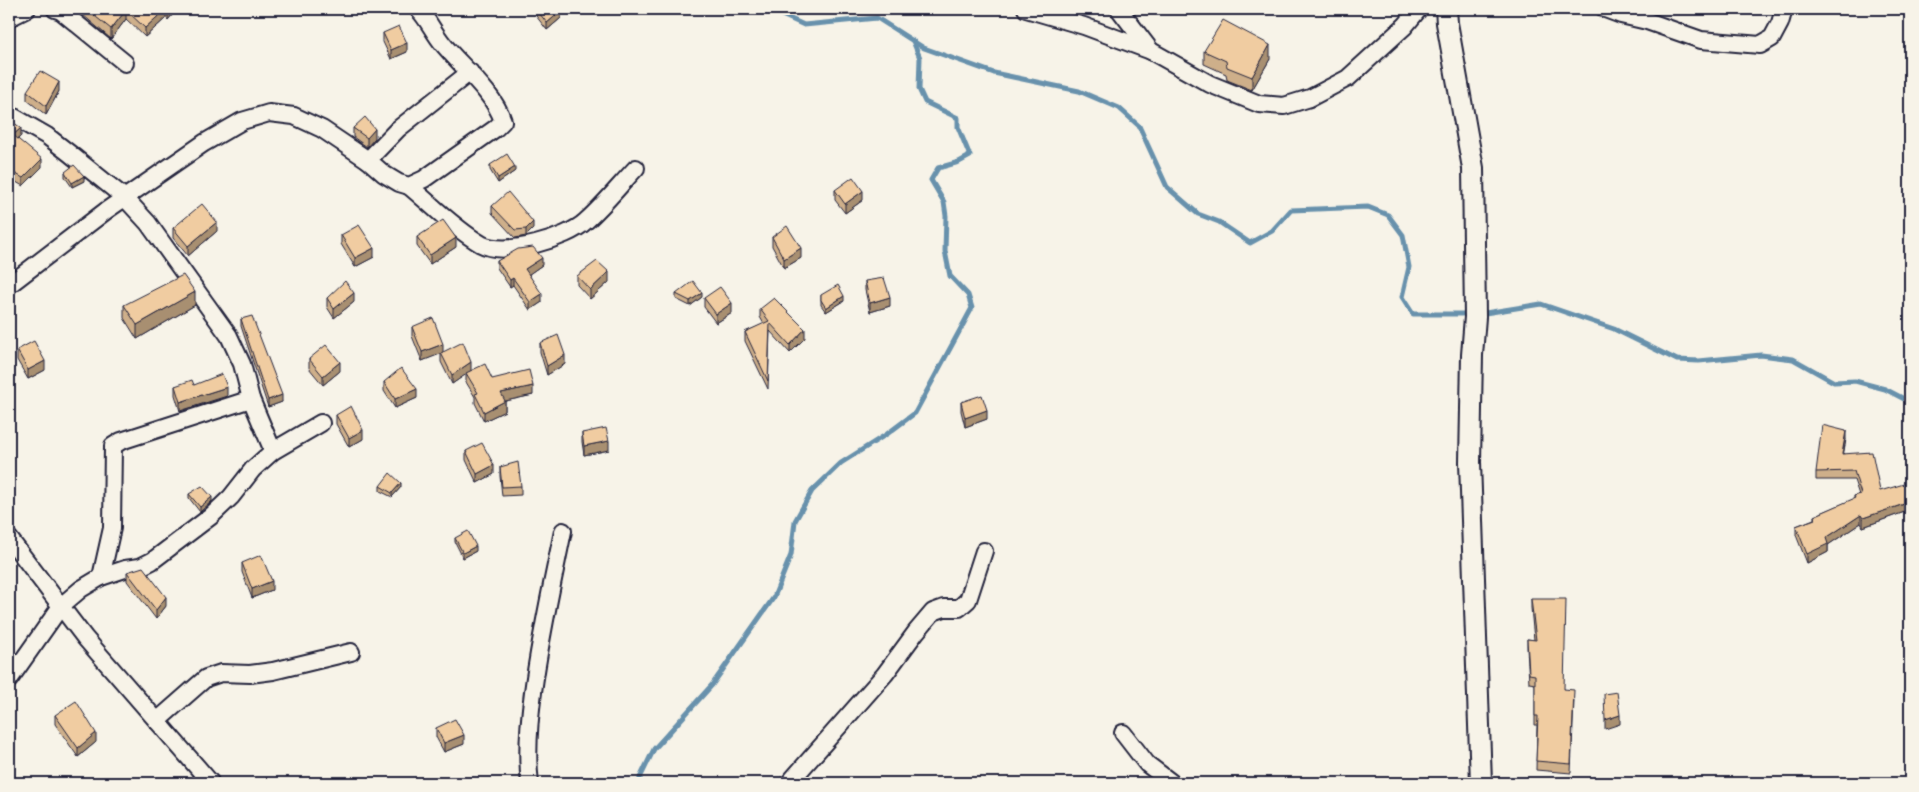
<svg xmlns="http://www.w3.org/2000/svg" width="1919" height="792" font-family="'Patrick Hand',sans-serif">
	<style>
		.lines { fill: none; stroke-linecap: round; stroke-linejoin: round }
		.stream { stroke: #6891ac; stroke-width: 5 }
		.minor-casing { stroke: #22223b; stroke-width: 20 }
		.tertiary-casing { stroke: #22223b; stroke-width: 24 }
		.minor { stroke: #f7f3e8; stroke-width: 16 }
		.tertiary { stroke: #f7f3e8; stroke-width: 20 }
		.wall { fill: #ceaf8a; stroke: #22223b }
		.shaded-wall { fill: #a88f71; stroke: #22223b }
		.building { fill: #f0cca1; stroke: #22223b }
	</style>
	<rect width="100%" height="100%" fill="#f7f3e8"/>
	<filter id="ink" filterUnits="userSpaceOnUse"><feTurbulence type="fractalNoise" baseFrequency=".02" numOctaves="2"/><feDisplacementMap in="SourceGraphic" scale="10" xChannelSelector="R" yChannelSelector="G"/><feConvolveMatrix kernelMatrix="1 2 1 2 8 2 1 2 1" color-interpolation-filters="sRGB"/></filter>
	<g filter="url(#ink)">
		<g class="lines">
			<!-- stream -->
			<g class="stream">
				<path d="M769,9l35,16 73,-7 47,30 70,25 85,18 40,17 20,18 28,61 31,27 21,8 31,21 22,-12 19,-21 77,-3 20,8 15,20 6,32 -7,30 11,17h57"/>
				<path d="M1479,314l62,-10 73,25 63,31 22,1 62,-6 32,4 41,23 21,-1 30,8 25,13"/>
				<path d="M640,783v-5l14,-29 58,-64 62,-88 17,-42 4,-34 17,-30 29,-28 46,-29 28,-21 57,-105 -4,-13 -18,-19 -5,-25 1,-35 -2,-14 -13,-22 7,-12 21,-6 11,-6 -12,-29v-9l-33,-16 -6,-13 1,-31 -7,-17"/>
			</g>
			<defs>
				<g id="minor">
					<path d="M55,9l6,2 64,52"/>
					<path d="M1026,9l58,17 67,25"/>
					<path d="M1119,9l32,42 59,33 49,20 25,2 26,-8 38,-20 57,-52 14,-17"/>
					<path d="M1605,9l16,6 26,6 54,19 59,5 12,-7 8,-15 4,-14"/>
					<path d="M9,18l18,-9"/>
					<path d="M14,117l33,19 22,17 56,45 23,25 81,113 13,28 9,35 22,52"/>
					<path d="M368,160l30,-31 72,-57"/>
					<path d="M409,186c23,19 46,43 72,58 24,13 86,-5 105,-23 18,-16 34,-36 50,-53"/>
					<path d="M9,285l98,-75 97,-67 38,-22 27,-8 25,3 28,13 46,31 16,14 15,9 10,3 15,-7 72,-51 7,-7c-9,-28 -42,-55 -60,-77 -10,-12 -15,-25 -25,-35"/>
					<path d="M9,538l76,100 126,145"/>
					<path d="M101,577l11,-49 1,-82 8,-5 130,-42"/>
					<path d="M9,680l52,-74 20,-17 20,-12 24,-8 15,-2 12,-6 58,-44 21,-20 22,-28 20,-18 48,-28"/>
					<path d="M157,721l49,-43 15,-5 29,1 23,-3 78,-19"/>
					<path d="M1123,733l24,31 25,19"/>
					<path d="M530,783c-4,-30 -1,-61 3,-91 7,-54 19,-107 30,-161"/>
					<path d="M789,783l96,-109 31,-42 17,-20 11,-4h15l9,-8 16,-49"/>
				</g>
				<path id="tertiary" d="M1446,9l1,14 26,145 2,149 -3,38 -2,107 11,321"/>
			</defs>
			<!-- minor casing -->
			<use href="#minor" class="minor-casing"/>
			<!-- tertiary casing -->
			<use href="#tertiary" class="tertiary-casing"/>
			<!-- minor -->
			<use href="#minor" class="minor"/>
			<!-- tertiary -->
			<use href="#tertiary" class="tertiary"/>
		</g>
		<!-- wall -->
		<g class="wall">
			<path d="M76,9h101l-9,11 -2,-2 -21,19 -19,-18 -15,20z"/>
			<path d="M536,9l25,9 -14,12 -11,-14z"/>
			<path d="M1208,9h11l-1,5z"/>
			<path d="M383,33l24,19 -16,7 -8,-17z"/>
			<path d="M1204,51l66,8 -18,31 -25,-10 -1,-6 -22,-10z"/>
			<path d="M27,91h32l-13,24 -19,-15z"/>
			<path d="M9,119l12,17 -3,3 24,28 -19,19 -14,-8z"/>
			<path d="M353,128l22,10 -8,9 -14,-10z"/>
			<path d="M490,165l25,6 -17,12 -8,-13z"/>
			<path d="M65,172l19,9 -12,6 -7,-10z"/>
			<path d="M835,190l28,10 -18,13 -10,-13z"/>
			<path d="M492,206l41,23 -7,7 -11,2 -23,-25z"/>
			<path d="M173,228l44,3 -29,25 -15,-18z"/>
			<path d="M341,235l33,22 -19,10 -14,-23z"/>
			<path d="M417,237l39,10 -26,17 -13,-18z"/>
			<path d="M772,237l29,21 -17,10 -12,-22z"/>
			<path d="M497,261l45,4 -13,9 13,28 -12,8 -17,-25 -3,2 -13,-19z"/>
			<path d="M577,276l32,6 -19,17 -13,-14z"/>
			<path d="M865,281l25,25 -20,6 -5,-22z"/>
			<path d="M676,294l26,3 -12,9 -14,-7z"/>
			<path d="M821,295l23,6 -18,11 -5,-7z"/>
			<path d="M327,298l27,4 -20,16 -7,-11z"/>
			<path d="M704,298l28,15 -16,10 -12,-16z"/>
			<path d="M124,305h71l-58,34 -13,-21z"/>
			<path d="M760,309l45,29 -15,15 -20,-22 -2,58 -23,-48v-9l19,-8 -4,-7z"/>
			<path d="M241,319l41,83 -14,5 -27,-81z"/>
			<path d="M412,327l31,25 28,19 62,24 -28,6v10l-21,10 -9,-18v-6l-9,-15v-8l-14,10 -11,-22v-9l-19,8 -10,-25z"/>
			<path d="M540,343l25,21 -18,11 -7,-23z"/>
			<path d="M17,350l28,20 -17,9 -11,-19z"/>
			<path d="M309,359l31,12 -17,14 -14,-17z"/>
			<path d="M384,382l33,16 -22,10 -11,-17z"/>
			<path d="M194,385l33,11 -47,15 -5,-16v-9z"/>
			<path d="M961,402l26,17 -22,8 -4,-16z"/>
			<path d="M336,415l27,24 -14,8 -13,-23z"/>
			<path d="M582,433l27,17 -25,5 -2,-13z"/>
			<path d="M1846,439l-3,15 37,37 30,19 -47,17 -2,-4 -33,22v7l-21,11 -11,-28v-9l18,-7v-3l40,-17v-3l5,-1 -5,-15h-38v-8z"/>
			<path d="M466,451l28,23 -17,9 -11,-23z"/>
			<path d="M1908,463h2v18h-3z"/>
			<path d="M500,467l21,19v9l-19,1 -2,-20z"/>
			<path d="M380,486l21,1 -9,10 -12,-6z"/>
			<path d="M189,494l23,7 -12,11 -11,-14z"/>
			<path d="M455,538l21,13 -13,7 -8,-16z"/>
			<path d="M242,563l30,27 -20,8 -10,-26z"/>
			<path d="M127,572l39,34 -10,13 -29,-38z"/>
			<path d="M1531,599l33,90 10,11 -3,73 -35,-3 1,-45h-2v-41l-6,-1 -2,-35v-9l7,1 -3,-32z"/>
			<path d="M55,715l41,27 -18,15 -23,-33z"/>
			<path d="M436,728l28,16 -20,8 -8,-15z"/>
		</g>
		<!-- shaded-wall -->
		<g class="shaded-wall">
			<path d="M166,9v9l-21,19v-9z"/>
			<path d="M170,9h7l-9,11v-10z"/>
			<path d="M434,9h4l-4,3z"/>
			<path d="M126,10v9l-15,20v-10z"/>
			<path d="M561,11v7l-14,12v-7z"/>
			<path d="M407,43v9l-16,7v-9z"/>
			<path d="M1270,45v14l-18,31v-13z"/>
			<path d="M59,82v9l-13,24v-9z"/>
			<path d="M21,128v8l-8,7v-8z"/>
			<path d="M375,129v9l-8,9v-9z"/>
			<path d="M42,159v8l-19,19v-8z"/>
			<path d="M515,167v4l-17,12v-5z"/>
			<path d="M84,176v5l-12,6v-4z"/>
			<path d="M863,191v9l-18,13v-9z"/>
			<path d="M217,222v9l-29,25v-10z"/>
			<path d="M533,222v7l-7,7v-7z"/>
			<path d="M456,238v9l-26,17v-9z"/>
			<path d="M374,248v9l-19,10v-9z"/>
			<path d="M801,248v10l-17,10v-9z"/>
			<path d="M542,258v7l-17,12v-8z"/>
			<path d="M609,272v10l-19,17v-9z"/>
			<path d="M513,278v7l-3,2v-7z"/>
			<path d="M195,292v13l-58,34v-14z"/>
			<path d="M354,293v9l-20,16v-9z"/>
			<path d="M702,293v4l-12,9v-5z"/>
			<path d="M542,294v8l-12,8v-8z"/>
			<path d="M844,296v5l-18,11v-4z"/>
			<path d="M890,297v9l-20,6v-9z"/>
			<path d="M732,303v10l-16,10v-9z"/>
			<path d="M805,329v9l-15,15v-8z"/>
			<path d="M443,344v9l-21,8v-9z"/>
			<path d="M565,355v9l-18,11v-9z"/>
			<path d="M45,361v9l-17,9v-9z"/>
			<path d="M340,362v9l-17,14v-9z"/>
			<path d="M471,362v9l-19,13v-9z"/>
			<path d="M533,386v9l-32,7v-9z"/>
			<path d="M227,387v9l-47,15v-9z"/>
			<path d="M417,389v9l-22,10v-9z"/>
			<path d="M282,395v7l-14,5v-7z"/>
			<path d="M505,401v10l-21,10v-9z"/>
			<path d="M987,410v9l-22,8v-9z"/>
			<path d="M363,430v9l-14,8v-9z"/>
			<path d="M1846,431v8l-4,24v-9z"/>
			<path d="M609,441v9l-25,5v-9z"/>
			<path d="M494,465v9l-17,9v-9z"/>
			<path d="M401,483v4l-9,10v-4z"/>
			<path d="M212,497v4l-12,11v-5z"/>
			<path d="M1910,502v8l-47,17v-9z"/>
			<path d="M1861,515v8l-33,22v7l-21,11v-9l19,-16z"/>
			<path d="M476,546v5l-13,7v-5z"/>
			<path d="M272,581v9l-20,8v-9z"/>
			<path d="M166,597v9l-10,13v-9z"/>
			<path d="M1620,715v9l-15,5v-9z"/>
			<path d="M96,733v9l-18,15v-9z"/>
			<path d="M464,735v9l-20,8v-9z"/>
		</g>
		<!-- building -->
		<g class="building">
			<path d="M86,9h84l-2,1 -2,-1 -21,19 -19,-18 -15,19z"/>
			<path d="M536,9h24l1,2 -14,12z"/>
			<path d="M1223,20l47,25 -18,32 -25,-10 -1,-6 -22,-10z"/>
			<path d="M399,26l8,17 -16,7 -8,-17z"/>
			<path d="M40,71l19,11 -13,24 -19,-15z"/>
			<path d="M365,117l10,12 -8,9 -14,-10z"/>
			<path d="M9,119l12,9 -8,7 29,24 -19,19 -14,-8v-4l2,-3 -2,-2z"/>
			<path d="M507,154l8,13 -17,11 -8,-13z"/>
			<path d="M74,165l10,11 -12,7 -7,-11z"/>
			<path d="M853,177l10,14 -18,13 -10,-14z"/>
			<path d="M508,192l25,30 -7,7 -11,1 -23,-24z"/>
			<path d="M202,204l15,18 -29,24 -15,-18z"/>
			<path d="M443,220l13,18 -26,17 -13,-18z"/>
			<path d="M359,225l15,23 -19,10 -14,-23z"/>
			<path d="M787,226l14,22 -17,11 -12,-22z"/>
			<path d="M533,247l9,11 -17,11 17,25 -12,8 -17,-24 -3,2 -13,-19 21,-12z"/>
			<path d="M597,261l12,11 -19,18 -13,-14z"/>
			<path d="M183,275l12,17 -58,33 -13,-20z"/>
			<path d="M884,278l6,19 -20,6 -5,-22z"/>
			<path d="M345,281l9,12 -20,16 -7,-11z"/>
			<path d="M693,281l9,12 -12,8 -14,-7z"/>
			<path d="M838,285l6,11 -18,12 -5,-8v-5z"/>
			<path d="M720,287l12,16 -16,11 -12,-16z"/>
			<path d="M774,298l31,31 -15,16 -20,-22 -2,58 -23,-49 24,-11 -9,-12z"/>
			<path d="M252,316l30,79 -14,5 -27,-81z"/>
			<path d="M433,318l10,26 -21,8 -10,-25z"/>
			<path d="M558,335l7,20 -18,11 -7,-23z"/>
			<path d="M34,341l11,20 -17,9 -11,-20z"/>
			<path d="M463,342l8,20 -19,13 -11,-22z"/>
			<path d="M326,345l14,17 -17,14 -14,-17z"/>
			<path d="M485,364l7,15 37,-9 4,16 -32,7 4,8 -21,11 -9,-18 3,-1 -12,-20z"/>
			<path d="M401,368l16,21 -22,10 -11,-17z"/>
			<path d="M222,374l5,13 -47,15 -5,-16 17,-6 2,5z"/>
			<path d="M982,395l5,15 -22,8 -4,-16z"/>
			<path d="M351,406l12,24 -14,8 -13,-23z"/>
			<path d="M1822,425l24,6 -4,23 30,-2 8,39 24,-7 6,18 -47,16 -2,-3 -35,23 2,6 -21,10 -11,-28 19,-7 -1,-3 41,-18 -1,-2 7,-2 -7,-23 -38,1z"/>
			<path d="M606,428l3,13 -25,5 -2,-13z"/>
			<path d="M482,443l12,22 -17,9 -11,-23z"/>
			<path d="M518,462l3,24 -19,1 -2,-20z"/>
			<path d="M1908,463h2v14h-3z"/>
			<path d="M390,473l11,10 -9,10 -12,-7z"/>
			<path d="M202,486l10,11 -12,10 -11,-13z"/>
			<path d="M468,531l8,15 -13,7 -8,-15z"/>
			<path d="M261,555l11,26 -20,8 -10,-26z"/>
			<path d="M143,567l23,30 -10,13 -29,-38z"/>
			<path d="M1531,599h35l-2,90 10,1 -3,74 -35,-3 2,-45h-3v-41l-6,-1 -2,-35 9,1z"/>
			<path d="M1617,692l3,23 -15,5 -1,-26z"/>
			<path d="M76,701l20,32 -18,15 -23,-33z"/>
			<path d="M455,719l9,16 -20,8 -8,-15z"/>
		</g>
	</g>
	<!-- margin -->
	<rect width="1919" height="792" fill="none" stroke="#f7f3e8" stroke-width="30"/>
	<rect x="15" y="15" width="1889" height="762" fill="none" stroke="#22223b" stroke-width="2" filter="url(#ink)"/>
</svg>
